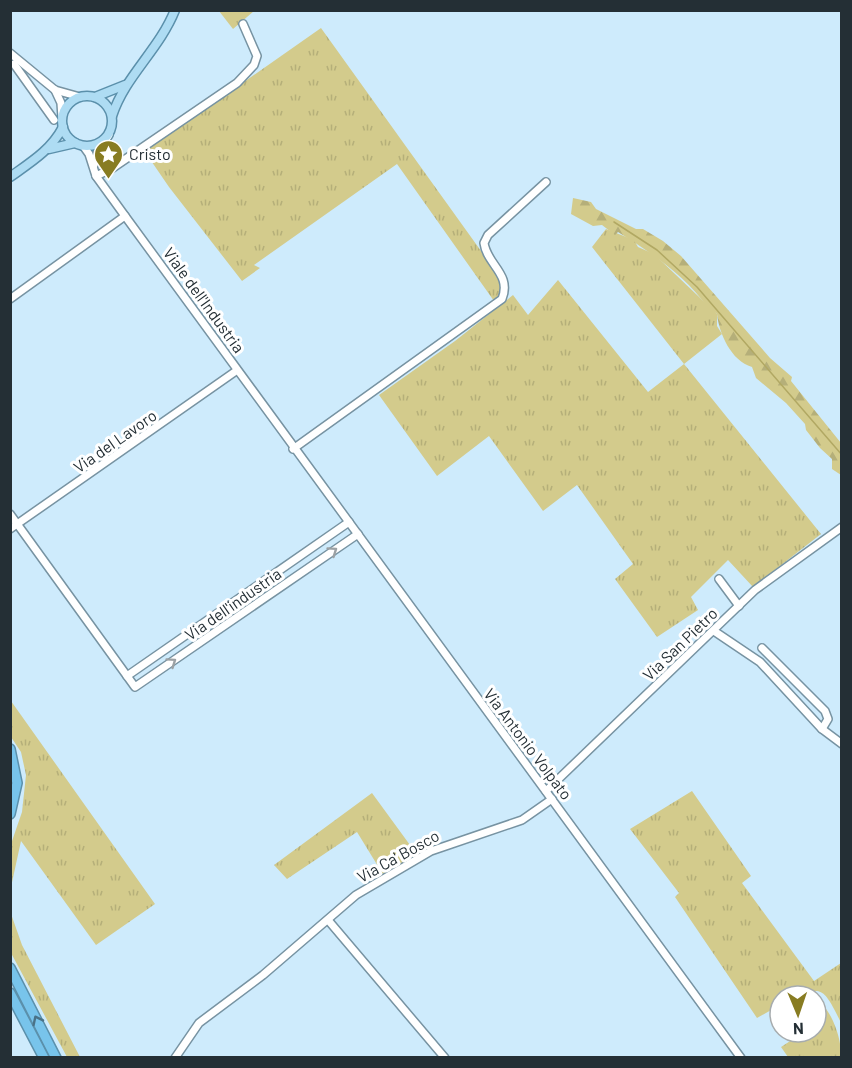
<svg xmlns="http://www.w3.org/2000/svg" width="852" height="1068" font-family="Barlow,sans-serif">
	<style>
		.grass { fill: url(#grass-tufts) }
		.forest { fill: url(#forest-firs) }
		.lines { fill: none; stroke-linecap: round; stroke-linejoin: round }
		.stream { stroke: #b1a863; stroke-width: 1.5 }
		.minor-casing { stroke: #7793a2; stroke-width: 10 }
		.major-casing { stroke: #5b90ab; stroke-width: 11 }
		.highway-casing { stroke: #5b90ab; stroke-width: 12 }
		.minor { stroke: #fff; stroke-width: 7 }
		.major { stroke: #aedcf3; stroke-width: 8 }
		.highway { stroke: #78c4eb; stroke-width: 9 }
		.oneway { stroke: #9ca1a4 }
		.oneway2 { stroke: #4a7287 }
		.labels { text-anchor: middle; stroke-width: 6; stroke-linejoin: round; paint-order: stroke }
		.poi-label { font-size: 16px; fill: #242f35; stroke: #fff; text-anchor: start }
		.street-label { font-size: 16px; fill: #242f35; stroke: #fff }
	</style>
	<defs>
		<pattern id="grass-tufts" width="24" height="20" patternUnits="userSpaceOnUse" patternTransform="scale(1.5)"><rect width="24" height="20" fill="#d3cb8c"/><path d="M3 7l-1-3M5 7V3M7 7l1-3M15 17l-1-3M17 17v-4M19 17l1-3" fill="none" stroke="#b5af79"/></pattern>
		<pattern id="forest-firs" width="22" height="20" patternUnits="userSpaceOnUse" patternTransform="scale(1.5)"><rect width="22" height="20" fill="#d3cb8c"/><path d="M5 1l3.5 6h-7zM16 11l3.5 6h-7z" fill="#b5af79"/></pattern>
	</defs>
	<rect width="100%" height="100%" fill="#ceebfc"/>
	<!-- grass -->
	<g class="grass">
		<path d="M219,11h35l-21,18z"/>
		<path d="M321,28l183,255 -1,11 -9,7 -97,-137 -143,101 6,3 -18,13 -73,-94 -26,-38 14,-6z"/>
		<path d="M606,229l28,11 4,7 16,7 63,60v12l5,8 -38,30 137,170 -68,53 -25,-27 -37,37 7,13 -41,27 -42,-58 18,-15 -56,-79 -34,26 -54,-75 -52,40 -58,-81 76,-54 58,-46 15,20 30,-35 90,112 36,-28 -92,-117z"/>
		<path d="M11,701l144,203 -59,41 -75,-104 -10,46v-43l11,-32 4,-37 -5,-23 -10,-15z"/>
		<path d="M692,791l59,85 -9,7 72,98 27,-18v60c-23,-49 -21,-27 -61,-27v9l-23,13 -82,-121 4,-4 -49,-64z"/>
		<path d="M372,793l46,63 -34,20 -27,-44 -70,47 -13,-14z"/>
		<path d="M10,911l12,34 58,112h-13l-56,-104z"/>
		<path d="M816,999c16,10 26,41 25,58h-53l-7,-10 23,-15h12z"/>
	</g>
	<!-- forest -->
	<path class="forest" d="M573,198l18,4 5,7 40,20h7l20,12 18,15 89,102 22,19 -1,4 50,62v32l-9,-6v-10l-12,-11 -14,-18 -1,-6 -19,-21 -30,-25 -4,-11c-21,-6 -33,-34 -35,-53l-9,-6c-23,-33 -58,-56 -90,-76l-3,3 -13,-10 -9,1 -22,-12z"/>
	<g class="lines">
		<!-- stream -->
		<g class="stream">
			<path d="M614,222l43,28 40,37 145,168"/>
			<path d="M10,1057l1,1"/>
		</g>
		<defs>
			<g id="minor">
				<path d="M10,53l45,37 25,7"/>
				<path d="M14,64l40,56"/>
				<path d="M55,90l6,13 1,15"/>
				<path d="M84,147l5,7 7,22 29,40 616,842"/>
				<path d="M94,165l4,-14 11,-16"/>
				<path d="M96,176l15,-7 126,-86 17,-18 3,-9 -14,-32"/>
				<path d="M10,299l115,-83"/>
				<path d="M293,449l209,-150c10,-25 -15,-34 -18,-56l4,-8 58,-53"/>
				<path d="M10,514l125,173 223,-153"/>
				<path d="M10,529l226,-158"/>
				<path d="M719,579l20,27"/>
				<path d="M714,631l46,31 62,67 20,15"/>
				<path d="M762,648l63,63 3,8 -6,10"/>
				<path d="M127,676l222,-154"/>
				<path d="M546,791l209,-201 87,-63"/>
				<path d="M328,920l117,138"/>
				<path d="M175,1058l24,-35 64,-48 93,-80 75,-44 91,-31 30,-21"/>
			</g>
			<g id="major">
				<circle cx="87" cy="121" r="25"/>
				<path d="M95,97l30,-12"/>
				<path d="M112,116c13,-40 47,-66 63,-106"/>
				<path d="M49,149l26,-6"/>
				<path d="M10,177c21,-15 41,-27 53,-50"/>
			</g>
			<g id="highway">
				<path d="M10,749l7,34 -7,31"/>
				<path d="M10,968l46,90"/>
				<path d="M10,993l34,65"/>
			</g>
		</defs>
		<!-- minor casing -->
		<use href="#minor" class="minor-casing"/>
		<!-- major casing -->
		<use href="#major" class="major-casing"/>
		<!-- highway casing -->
		<use href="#highway" class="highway-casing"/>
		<!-- minor -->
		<use href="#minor" class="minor"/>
		<!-- major -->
		<use href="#major" class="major"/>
		<!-- highway -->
		<use href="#highway" class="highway"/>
	</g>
	<!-- one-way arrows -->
	<defs><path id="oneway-chevron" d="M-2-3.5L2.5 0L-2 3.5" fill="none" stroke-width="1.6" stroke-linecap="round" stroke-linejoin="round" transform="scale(1.5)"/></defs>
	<g class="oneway">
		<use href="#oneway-chevron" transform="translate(333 551) rotate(-35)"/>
		<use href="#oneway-chevron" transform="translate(172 662) rotate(-35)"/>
	</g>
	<use class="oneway2" href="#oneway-chevron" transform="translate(37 1020) rotate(-116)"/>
	<!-- icons -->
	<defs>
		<symbol id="sight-pin" viewBox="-11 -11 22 30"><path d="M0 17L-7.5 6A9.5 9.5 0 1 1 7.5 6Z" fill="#887c22" stroke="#fff"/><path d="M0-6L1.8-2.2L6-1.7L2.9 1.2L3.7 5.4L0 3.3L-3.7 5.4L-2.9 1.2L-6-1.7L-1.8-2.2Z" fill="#fff"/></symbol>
	</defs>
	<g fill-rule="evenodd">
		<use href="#sight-pin" x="92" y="138" width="33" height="45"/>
	</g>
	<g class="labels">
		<!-- poi labels -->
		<g class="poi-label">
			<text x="129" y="160">Cristo</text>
		</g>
		<!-- street labels -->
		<g class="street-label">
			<text transform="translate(204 300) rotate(54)" y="6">Viale dell'Industria</text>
			<text transform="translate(115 441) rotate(-35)" y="6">Via del Lavoro</text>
			<text transform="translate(233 604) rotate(-35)" y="6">Via dell'industria</text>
			<text transform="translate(680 644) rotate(-44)" y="6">Via San Pietro</text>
			<text transform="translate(528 744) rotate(53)" y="6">Via Antonio Volpato</text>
			<text transform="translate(398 856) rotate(-29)" y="6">Via Ca' Bosco</text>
		</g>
	</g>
	<!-- border -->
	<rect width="852" height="1068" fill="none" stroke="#242f35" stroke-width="24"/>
	<!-- north arrow -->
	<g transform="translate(798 1014) rotate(178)"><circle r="28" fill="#ffffff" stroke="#a7acae" stroke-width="1.5"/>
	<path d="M0-4.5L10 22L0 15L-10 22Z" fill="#887c22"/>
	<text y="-9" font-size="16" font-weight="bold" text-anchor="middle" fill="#242f35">N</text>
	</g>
</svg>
